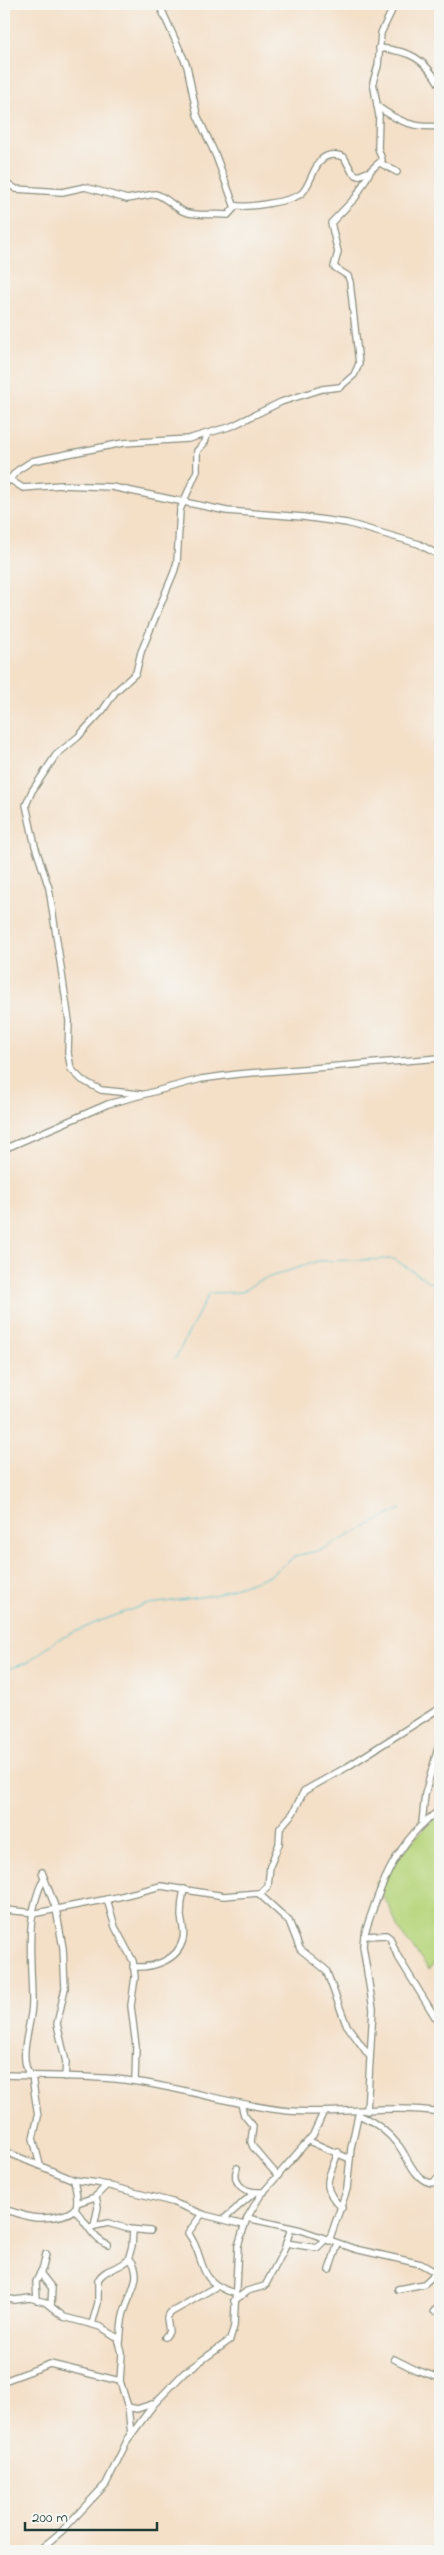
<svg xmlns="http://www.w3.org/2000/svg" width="444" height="2555" font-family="'Indie Flower',sans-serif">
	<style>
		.green { fill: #b7d67d; stroke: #6b8a58 }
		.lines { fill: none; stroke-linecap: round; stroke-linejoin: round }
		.stream { stroke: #56c3cd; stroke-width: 1 }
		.minor-casing { stroke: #8a8e7e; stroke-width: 8 }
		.minor { stroke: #fff; stroke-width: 5.5 }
	</style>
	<rect width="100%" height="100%" fill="#f6f6f2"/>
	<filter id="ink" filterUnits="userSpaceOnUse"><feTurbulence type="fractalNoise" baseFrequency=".02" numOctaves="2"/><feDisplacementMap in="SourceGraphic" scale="10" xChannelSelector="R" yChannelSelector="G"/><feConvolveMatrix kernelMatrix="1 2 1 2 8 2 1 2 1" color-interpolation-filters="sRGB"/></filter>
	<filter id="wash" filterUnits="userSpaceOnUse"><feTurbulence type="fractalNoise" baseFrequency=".0096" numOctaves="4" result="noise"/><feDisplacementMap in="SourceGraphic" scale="20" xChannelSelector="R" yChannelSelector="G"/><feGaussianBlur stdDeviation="1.12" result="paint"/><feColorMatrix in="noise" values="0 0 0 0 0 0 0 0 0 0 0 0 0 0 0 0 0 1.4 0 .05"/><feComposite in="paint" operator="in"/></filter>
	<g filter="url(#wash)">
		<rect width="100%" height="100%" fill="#f4dfc7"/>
		<!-- green -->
		<path class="green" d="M440,1814v143l-11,12 -31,-40 -8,-21 -15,-24 44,-50z"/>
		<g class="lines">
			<!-- stream -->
			<g class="stream">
				<path d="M175,1359l34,-66 33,-1 16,-11 60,-20 76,-2 42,27 4,-2"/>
				<path d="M4,1670l23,-7 30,-23 38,-17 49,-18 70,-10 57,-20 24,-19 26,-6 80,-41"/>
			</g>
		</g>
	</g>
	<g filter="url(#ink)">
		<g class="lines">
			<defs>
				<g id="minor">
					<path d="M159,4l28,62 10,49 19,41 18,49c9,4 60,-4 68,-12 13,-13 12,-47 42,-36l8,15 6,4 12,-5"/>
					<path d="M379,48c31,3 45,10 61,37"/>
					<path d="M377,106c20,15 38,23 63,20"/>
					<path d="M380,163l17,9"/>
					<path d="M4,181l12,8 46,3 23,-5 42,12 28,-5c12,3 19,14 30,18 15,5 28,1 43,3l8,-9"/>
					<path d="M9,479l14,9 38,-3 51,2 115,24 76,6 44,6 72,21 21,12"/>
					<path d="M4,485l14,-15 14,-9 91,-18 65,-4 44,-13 49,-24 41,-13 18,-2 14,-12 5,-11 -9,-82 -2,-6 -14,-9 4,-15 -7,-29 25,-26 15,-27 11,-10 -4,-12 1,-32 -6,-34 5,-16 3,-33 14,-29"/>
					<path d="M140,1094l-39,-4 -19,-10 -11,-11 -3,-16 1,-32 -20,-133 -14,-42 -9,-41 6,-14 24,-36 22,-18 25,-27 12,-18 21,-19 5,-21 33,-80 3,-10 3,-52 17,-39v-20l8,-9 2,-7"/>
					<path d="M4,1149l104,-45 93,-25 37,-5 202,-16"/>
					<path d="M422,1823l3,-29 15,-53"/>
					<path d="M42,1872l14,37 7,39 2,40 -8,36 9,38 -1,15"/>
					<path d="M260,1894l8,-8 2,-20 9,-22 1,-16 13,-15 11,-22 43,-24 93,-59"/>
					<path d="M107,1899l8,28 18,34 2,16 -4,29 5,40 -1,35"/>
					<path d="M4,1910l33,3 81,-16 43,-11 63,10 34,-3 31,28 11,28 26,21 20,54 24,33"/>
					<path d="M364,1936l22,-1 4,3 7,17 43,70"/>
					<path d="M133,1967c19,1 45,-6 50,-28 2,-7 -1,-15 -2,-23 0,-9 1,-18 3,-27"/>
					<path d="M4,2075c43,2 86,0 128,6 53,7 104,25 157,30 50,4 101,-7 151,1"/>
					<path d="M30,2076c-13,-22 2,-49 2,-74 0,-41 -8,-85 12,-124"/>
					<path d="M32,2076l6,41 -5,21 7,27"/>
					<path d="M241,2104l3,11 9,11 -2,16 2,5 25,29"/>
					<path d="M367,2111l6,-102 -10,-63 1,-10c15,-48 33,-97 76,-126"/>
					<path d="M359,2115c17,7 29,17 40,31 9,12 16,35 33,37l8,-6"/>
					<path d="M309,2141l41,18"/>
					<path d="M4,2151l70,29 24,3 74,19 33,13 39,10"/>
					<path d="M338,2152c-8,26 -20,33 4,56"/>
					<path d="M237,2168c-5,14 5,23 18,24"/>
					<path d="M77,2203l18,-6 12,-12"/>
					<path d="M74,2209c12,12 19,31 34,36"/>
					<path d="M4,2210c9,1 17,5 26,7 11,2 39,1 46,-10 3,-7 -1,-20 -2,-27"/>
					<path d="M202,2214l-14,19c19,25 6,48 46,60"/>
					<path d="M247,2218l54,12 54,19 66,15 19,11"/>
					<path d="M224,2219l31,-27h9"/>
					<path d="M94,2226l4,-19 -2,-11"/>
					<path d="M90,2227l18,-4 21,6 21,2"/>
					<path d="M329,2241l18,-52 4,-41 8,-37"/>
					<path d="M286,2243l31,5 8,-8"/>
					<path d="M329,2270l9,-26"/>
					<path d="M40,2273l12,15 -1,18"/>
					<path d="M398,2289l26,-5 12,-11"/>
					<path d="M4,2298l11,2 15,-2 15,4 19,15 37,10 17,11 4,15 -2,28 8,26 3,28"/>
					<path d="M37,2300l-1,-18 7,-15 3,-13"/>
					<path d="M234,2301l13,-10 18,-5 19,-36 7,-22"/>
					<path d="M434,2311l6,-5"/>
					<path d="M92,2324l6,-21v-23c8,-13 20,-10 30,-20l4,-14 1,-16"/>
					<path d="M165,2337l4,-5 -2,-14 3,-5 47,-27"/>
					<path d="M120,2343c1,-9 1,-18 3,-27 4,-19 23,-41 6,-58"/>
					<path d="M394,2359l22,11 24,8"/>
					<path d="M4,2381l46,-17 70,17"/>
					<path d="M128,2407l9,2 15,-5"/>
					<path d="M38,2551l24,-20 44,-47 22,-45 26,-35 30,-31 46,-33 4,-14 4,-80 9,-28 13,-22 53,-61 10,-22"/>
				</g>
			</defs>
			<!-- minor casing -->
			<use href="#minor" class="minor-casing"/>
			<!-- minor -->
			<use href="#minor" class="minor"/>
		</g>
	</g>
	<!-- margin -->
	<rect width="444" height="2555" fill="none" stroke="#f6f6f2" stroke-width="20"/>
	<!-- scale -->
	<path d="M25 2522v8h132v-8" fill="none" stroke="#1f3d34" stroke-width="2.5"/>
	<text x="32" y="2522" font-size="15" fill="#1f3d34" stroke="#f6f6f2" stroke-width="4" paint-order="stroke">200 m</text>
</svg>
